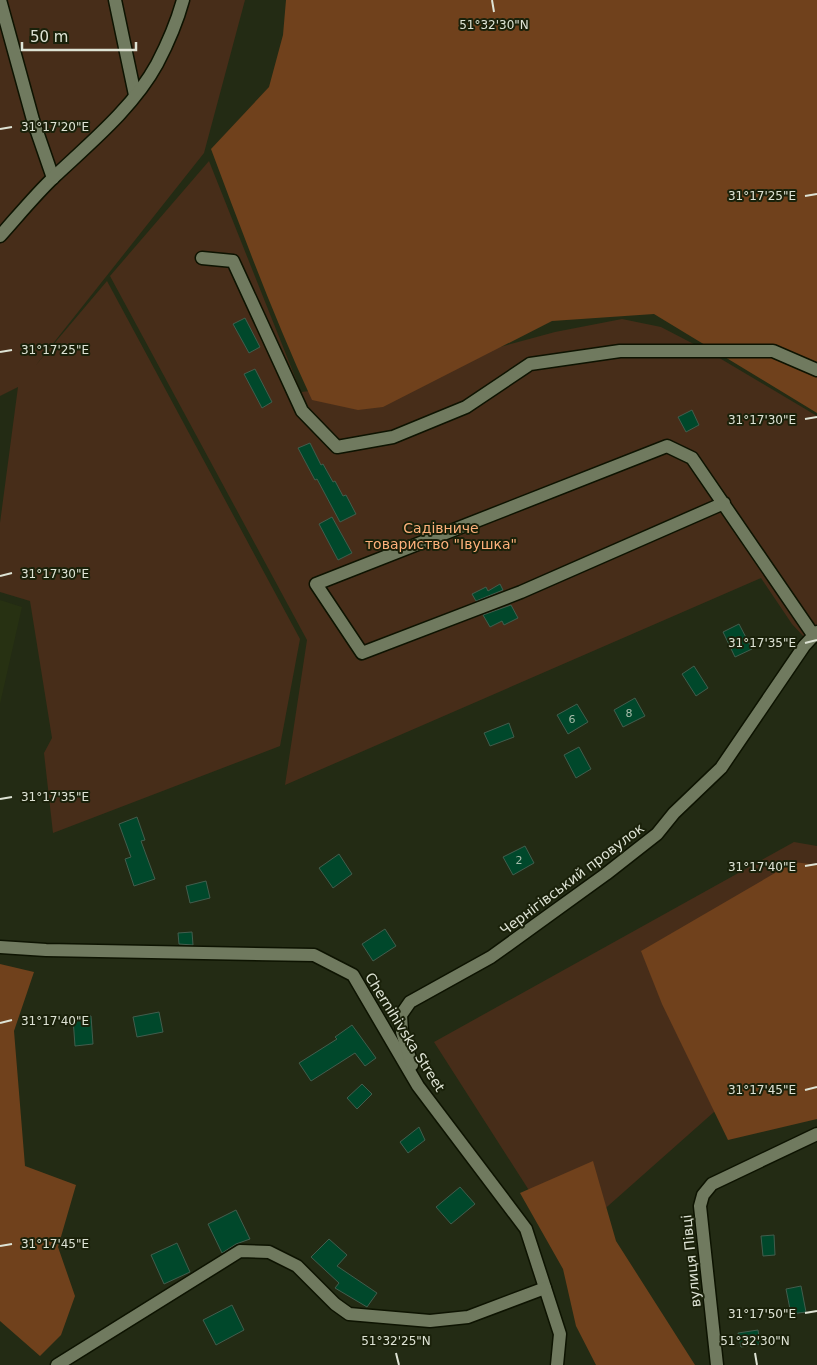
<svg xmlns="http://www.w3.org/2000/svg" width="817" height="1365" font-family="'DejaVu Sans',sans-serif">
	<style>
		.built { fill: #273112 }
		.green { fill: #472d19 }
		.forest { fill: #70411c }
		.building { fill: #00482b; stroke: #425d4d }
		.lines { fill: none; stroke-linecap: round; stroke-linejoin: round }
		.street-casing { stroke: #0d1301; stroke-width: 15 }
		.street { stroke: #707a5f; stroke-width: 12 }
		.ticks { fill: none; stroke: #dee3d5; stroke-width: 2 }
		.labels { text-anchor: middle; stroke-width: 4; stroke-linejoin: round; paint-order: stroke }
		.number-label { font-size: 11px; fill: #a6bcaa }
		.park-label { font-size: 14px; fill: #fdb17b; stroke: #1a210a }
		.street-label { font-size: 14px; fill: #dee3d5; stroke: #1a210a }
		.ticks-label { font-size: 12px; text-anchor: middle; fill: #dee3d5; stroke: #1a210a; stroke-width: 4; stroke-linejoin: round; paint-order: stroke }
	</style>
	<rect width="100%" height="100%" fill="#232b14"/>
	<!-- built -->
	<path class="built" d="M0,600l22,7 -22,97z"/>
	<!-- green -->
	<g class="green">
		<path d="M0,0h245l-41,153 -168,212 71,-84 193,358 -20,107 -227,87 -9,-80 8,-15 -22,-137 -30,-9v-69l18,-136 -18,9z"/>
		<path d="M209,161l92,231 60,-7 194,-53 67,-13 39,8 50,26 106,63v217l-13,4 -12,-13 -31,-46 -476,207 22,-145 -197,-364z"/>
		<path d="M794,842l23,4v243l-94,15 -159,141 -130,-203z"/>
	</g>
	<!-- forest -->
	<g class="forest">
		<path d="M286,0h531v413l-163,-99 -102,7 -169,86 -25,3 -46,-10c-38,-82 -69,-166 -101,-251l58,-62 14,-52z"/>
		<path d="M794,862l23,3v254l-89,21 -66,-136 -21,-53z"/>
		<path d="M0,964l34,8 -20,59 11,135 51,19 -18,62 17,49 -14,39 -21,21 -40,-35z"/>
		<path d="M593,1161l23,80 79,124h-99l-20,-39 -13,-57 -43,-76z"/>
	</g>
	<!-- building -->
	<g class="building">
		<path d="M245,318l15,29 -11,6 -16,-29z"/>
		<path d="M255,369l17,33 -10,6 -18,-34z"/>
		<path d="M692,410l7,15 -13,7 -8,-15z"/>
		<path d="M310,443l11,22 2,-1 10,18 2,-1 8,15 3,-1 10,19 -16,8 -23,-43 -2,1 -17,-32z"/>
		<path d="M332,517l20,36 -14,7 -19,-36z"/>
		<path d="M500,584l3,6 -27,11 -4,-7 14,-7 2,4z"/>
		<path d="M511,605l7,13 -14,7 -2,-4 -12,6 -7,-12z"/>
		<path d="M739,624l13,25 -17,8 -12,-25z"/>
		<path d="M694,666l14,22 -12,8 -14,-22z"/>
		<path d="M635,698l10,18 -22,11 -9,-17z"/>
		<path d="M577,704l11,18 -20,12 -11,-19z"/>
		<path d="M509,723l5,14 -24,9 -6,-13z"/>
		<path d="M579,747l12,22 -15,9 -12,-23z"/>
		<path d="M137,817l8,23 -4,1 14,38 -21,7 -9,-27 6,-2 -12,-33z"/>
		<path d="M525,846l9,17 -21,12 -10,-18z"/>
		<path d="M339,854l13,20 -19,14 -14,-20z"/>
		<path d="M206,881l4,17 -20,5 -4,-17z"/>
		<path d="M385,929l11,17 -23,15 -11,-17z"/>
		<path d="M192,932l1,13 -14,-1 -1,-11z"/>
		<path d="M159,1012l4,20 -26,5 -4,-20z"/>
		<path d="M91,1016l2,28 -18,2 -2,-28z"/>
		<path d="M352,1025l24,33 -11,8 -10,-13 -44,28 -12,-18 38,-24 -2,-2z"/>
		<path d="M362,1084l10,10 -15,15 -10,-11z"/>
		<path d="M419,1127l6,13 -17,13 -8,-11z"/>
		<path d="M460,1187l15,17 -24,20 -15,-17z"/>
		<path d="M236,1210l14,29 -14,5 -14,9 -14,-29z"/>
		<path d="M774,1235l1,20 -12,1 -2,-20z"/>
		<path d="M329,1239l18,16 -10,11 40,27 -10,14 -32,-19 4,-5 -28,-26z"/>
		<path d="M177,1243l13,29 -26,12 -13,-29z"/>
		<path d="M801,1286l5,26 -15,2 -5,-25z"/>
		<path d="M232,1305l12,25 -28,15 -13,-25z"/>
		<path d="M758,1330l2,14 -19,3 -3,-14z"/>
	</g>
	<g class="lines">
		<defs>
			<g id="street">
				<path d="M0,0l33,120 20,58"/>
				<path d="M115,0l20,95"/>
				<path d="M0,236c18,-20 35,-41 54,-59 36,-34 79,-69 103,-113 11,-21 20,-42 26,-64"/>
				<path d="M202,258l31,3 69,150 35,36 56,-10 73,-30 64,-43 90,-13h153l44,19"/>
				<path d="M724,503l-203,89 -159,61 -46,-69 351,-138 25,12 122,178"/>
				<path d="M0,947l46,3 268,5 39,20 65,111 108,143 34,105 -3,31"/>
				<path d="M412,1065l-10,-33 -1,-17 9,-13 81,-45 115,-83 51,-40 17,-21 47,-45 83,-122 13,-14"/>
				<path d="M57,1365l183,-114 29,1 28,14 38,38 14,10 81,7 38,-4 77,-29"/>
				<path d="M717,1365l-17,-159 3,-11 9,-11 105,-50"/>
			</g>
		</defs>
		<!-- street casing -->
		<use href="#street" class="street-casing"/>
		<!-- street -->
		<use href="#street" class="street"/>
	</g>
	<!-- ticks -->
	<path class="ticks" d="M492,0l2,12M0,129l12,-2M805,196l12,-2M0,352l12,-2M805,419l12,-2M0,576l12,-3M805,643l12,-3M0,799l12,-2M805,866l12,-2M0,1023l12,-3M805,1090l12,-3M0,1246l12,-2M805,1313l12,-2M396,1353l3,12M755,1353l2,12"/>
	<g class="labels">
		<!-- number labels -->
		<g class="number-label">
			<text x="629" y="717">8</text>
			<text x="572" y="723">6</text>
			<text x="519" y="864">2</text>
		</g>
		<!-- park labels -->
		<g class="park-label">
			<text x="441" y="533">Садівниче<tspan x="441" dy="16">товариство "Івушка"</tspan></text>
		</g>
		<!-- street labels -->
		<g class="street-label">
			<text transform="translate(572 879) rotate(-37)" y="5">Чернігівський провулок</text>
			<text transform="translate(405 1032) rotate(58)" y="5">Chernihivska Street</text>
			<text transform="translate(691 1261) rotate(-96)" y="5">вулиця Півці</text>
		</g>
	</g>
	<g class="ticks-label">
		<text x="494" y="29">51°32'30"N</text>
		<text x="55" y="131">31°17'20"E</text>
		<text x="762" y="200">31°17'25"E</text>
		<text x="55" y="354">31°17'25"E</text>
		<text x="762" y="424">31°17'30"E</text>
		<text x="55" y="578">31°17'30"E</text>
		<text x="762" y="647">31°17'35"E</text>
		<text x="55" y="801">31°17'35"E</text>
		<text x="762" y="871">31°17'40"E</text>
		<text x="55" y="1025">31°17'40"E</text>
		<text x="762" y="1094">31°17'45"E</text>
		<text x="55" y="1248">31°17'45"E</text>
		<text x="762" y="1318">31°17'50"E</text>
		<text x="396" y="1345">51°32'25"N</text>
		<text x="755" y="1345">51°32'30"N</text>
	</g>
	<!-- scale -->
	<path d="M22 42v8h114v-8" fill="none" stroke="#dee3d5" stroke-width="2.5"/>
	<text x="30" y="42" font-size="15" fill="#dee3d5" stroke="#1a210a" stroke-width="4" paint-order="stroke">50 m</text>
</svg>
